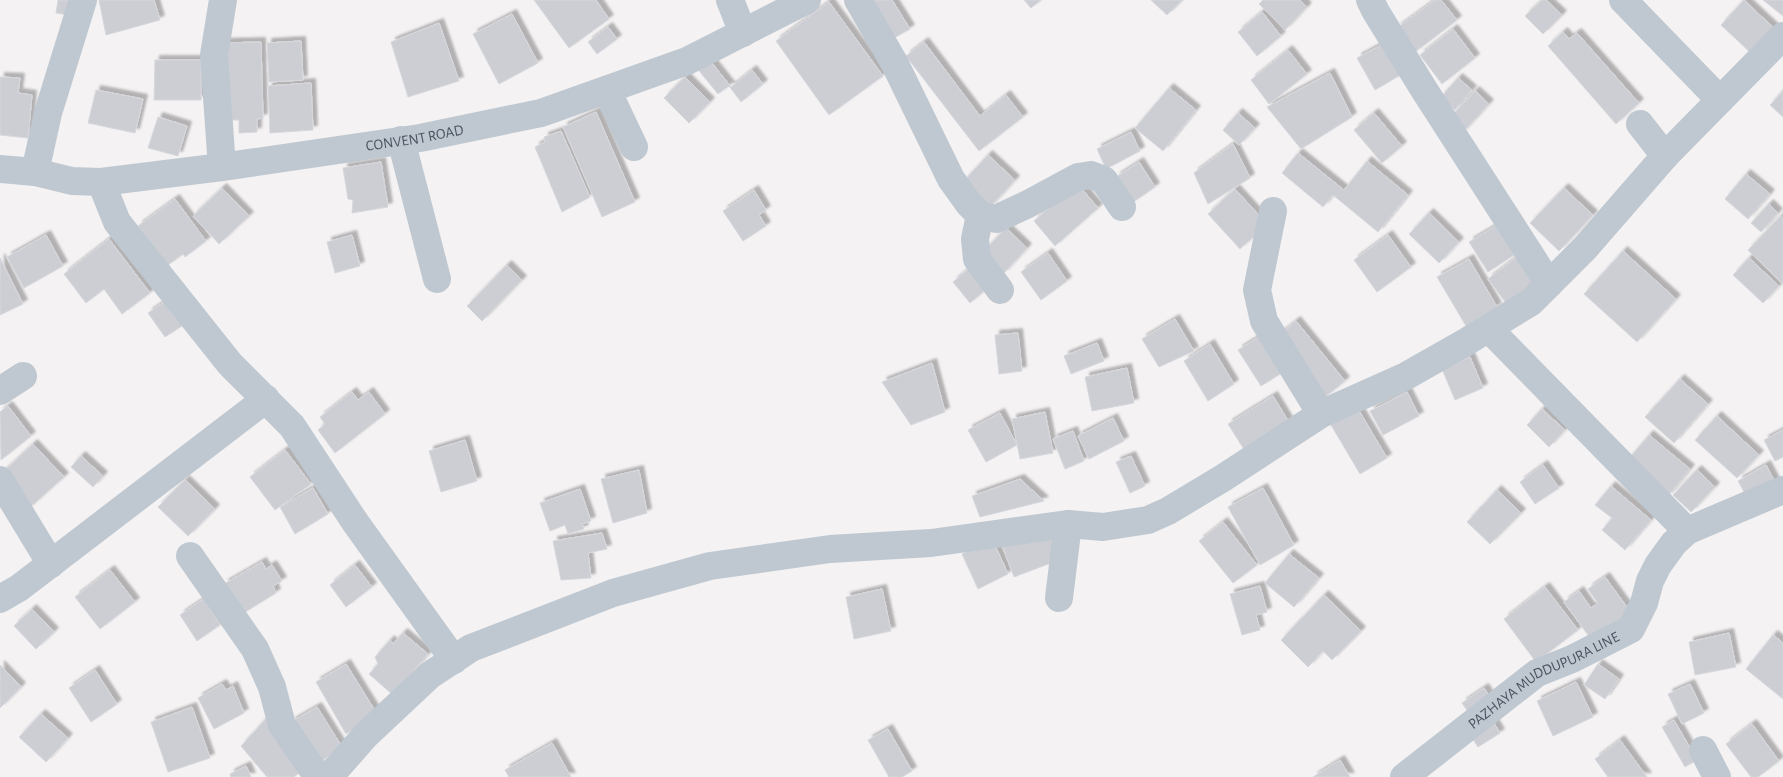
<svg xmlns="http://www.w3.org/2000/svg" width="1783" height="777" font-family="'Alegreya Sans',sans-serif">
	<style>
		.building { fill: #ccced4; stroke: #d6d8dd; filter: url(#shadow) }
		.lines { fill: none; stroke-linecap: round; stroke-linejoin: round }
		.minor { stroke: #bfc8d1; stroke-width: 28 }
		.labels { text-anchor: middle; stroke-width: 5; stroke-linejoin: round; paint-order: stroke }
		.street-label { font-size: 15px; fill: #495460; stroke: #fff }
	</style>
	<defs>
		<filter id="shadow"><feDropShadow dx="4.5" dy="-4.5" stdDeviation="1" flood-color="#0004"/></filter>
	</defs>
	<rect width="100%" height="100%" fill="#f4f2f2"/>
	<!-- building -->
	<g class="building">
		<path d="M58,0h19l-3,16 -18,-3z"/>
		<path d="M99,0h55l6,20 -54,15z"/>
		<path d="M534,0h62l13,19 -40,29z"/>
		<path d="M870,0h22l18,29 -16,9z"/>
		<path d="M1024,0h17l-10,8z"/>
		<path d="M1151,0h31l-15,15z"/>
		<path d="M1263,0h37l7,7 -22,23 -26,-26z"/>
		<path d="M1435,0h6l16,20 -42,32 -18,-24z"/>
		<path d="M1542,0h4l16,15 -19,19 -18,-18z"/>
		<path d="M1744,0l34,32 -23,25 -34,-32z"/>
		<path d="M1763,0h20v16z"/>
		<path d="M829,2l54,74 -54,39 -53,-74z"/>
		<path d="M1262,12l19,24 -24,20 -19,-24z"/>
		<path d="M512,14l26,49 -39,21 -26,-50z"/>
		<path d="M439,23l20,58 -51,16 -17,-55z"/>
		<path d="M608,27l9,12 -20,15 -9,-12z"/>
		<path d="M1453,29l22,29 -33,26 -22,-29z"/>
		<path d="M1563,32l6,7 8,-6 62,70 -23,21 -68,-78z"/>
		<path d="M301,41l2,39 -34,2 -2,-39z"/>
		<path d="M261,42l2,76 -6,1v13l-18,1v-13h-15l-2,-77z"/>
		<path d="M924,42l56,74 26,-21 17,22 -44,34 -73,-95z"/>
		<path d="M1387,42l17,31 -29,17 -18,-32z"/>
		<path d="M1288,50l19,24 -38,30 -18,-24z"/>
		<path d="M708,58l23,29 21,-17 11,14 -22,18 -12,-16 -11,8 -22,-27z"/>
		<path d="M155,60h46v40h-47z"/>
		<path d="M1330,73l22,44 -51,32 -34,-42z"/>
		<path d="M0,77l20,1 -2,15 14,2 -4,43 -28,-3z"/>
		<path d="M685,77l25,25 -21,21 -25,-25z"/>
		<path d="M1458,78l14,12 -17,20 -14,-13z"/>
		<path d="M311,83l2,47 -43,3 -2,-47z"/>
		<path d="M1169,88l27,22 -33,41 -28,-23z"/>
		<path d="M96,90l47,9 -8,34 -47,-10z"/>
		<path d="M1475,91l14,13 -27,29 -14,-13z"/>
		<path d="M1782,92l1,2v23l-13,-12z"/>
		<path d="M596,112l39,90 -33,15 -39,-90z"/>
		<path d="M1238,113l17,15 -16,17 -16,-15z"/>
		<path d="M1374,113l28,33 -20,17 -28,-33z"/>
		<path d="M158,117l29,9 -9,30 -30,-8z"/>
		<path d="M561,131l29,66 -28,15 -27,-65 10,-5 -1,-5z"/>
		<path d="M1131,132l9,19 -34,18 -9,-20z"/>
		<path d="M1233,144l17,34 -42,26 -14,-31z"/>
		<path d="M1298,153l46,37 23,-29 41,34 -30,37 -45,-37 -10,12 -41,-34z"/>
		<path d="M988,155l27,25 -25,27 -27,-25z"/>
		<path d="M381,162l7,45 -36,6 1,-13 -5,-1 -5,-31z"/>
		<path d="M1139,162l16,25 -23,16 -16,-26z"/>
		<path d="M1746,174l24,20 -22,25 -23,-20z"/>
		<path d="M1077,183l21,25 -43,38 -21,-25z"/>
		<path d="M222,188l27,28 -30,28 -26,-28z"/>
		<path d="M1564,188l29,27 -34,36 -29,-28z"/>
		<path d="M1235,189l32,35 -27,25 -32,-35z"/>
		<path d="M754,190l12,20 -7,5 7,11 -23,15 -20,-30z"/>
		<path d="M175,199l31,42 -21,16 -2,-3 -15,11 -30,-39z"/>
		<path d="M1769,204l9,9 -17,19 -10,-9z"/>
		<path d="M1429,213l30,29 -20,21 -30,-29z"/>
		<path d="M1781,216l2,2v66l-35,-34z"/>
		<path d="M1496,226l18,29 -26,17 -19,-30z"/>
		<path d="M1006,228l21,20 -24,26 -21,-21z"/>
		<path d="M46,235l17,31 -39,22 -17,-31z"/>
		<path d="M352,235l8,31 -25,7 -8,-31z"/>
		<path d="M1388,235l23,32 -34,25 -23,-32z"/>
		<path d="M109,239l41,54 -28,21 -18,-25 -18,14 -22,-29z"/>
		<path d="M1623,251l53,48 -39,43 -53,-48z"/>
		<path d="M1048,253l19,28 -26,19 -20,-28z"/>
		<path d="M1517,257l24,32 -29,22 -24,-32z"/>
		<path d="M0,258l23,46 -23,11z"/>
		<path d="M1749,258l30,28 -16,17 -30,-28z"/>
		<path d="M1469,259l28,48 -31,19 -29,-49z"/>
		<path d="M507,265l15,15 -40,41 -15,-15z"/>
		<path d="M972,266l17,21 -19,16 -17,-21z"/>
		<path d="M169,299l16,25 -20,13 -17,-24z"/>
		<path d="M1175,319l19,32 -35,16 -17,-28z"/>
		<path d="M1296,321l49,60 -21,17 -49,-60z"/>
		<path d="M1267,332l23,36 -29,18 -23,-36z"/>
		<path d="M1018,333l4,38 -23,3 -4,-39z"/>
		<path d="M1097,343l7,18 -33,13 -7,-18z"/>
		<path d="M1210,344l24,40 -26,17 -24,-40z"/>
		<path d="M1470,357l13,31 -28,12 -13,-31z"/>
		<path d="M932,363l13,49 -34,13 -29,-43z"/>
		<path d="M1127,368l7,35 -42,8 -7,-34z"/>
		<path d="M1680,379l28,25 -34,39 -29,-26z"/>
		<path d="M352,392l6,8 11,-8 16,22 -50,39 -17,-23 7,-6 -5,-7z"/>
		<path d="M1407,392l12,24 -36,19 -13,-24z"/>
		<path d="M1273,396l17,28 -45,27 -17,-27z"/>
		<path d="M1355,404l32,54 -27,16 -32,-54z"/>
		<path d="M8,406l23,30 -30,24 -1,-48z"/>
		<path d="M1542,409l23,21 -16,17 -22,-22z"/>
		<path d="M1045,412l8,41 -33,6 -8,-40z"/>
		<path d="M1000,413l17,32 -31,17 -18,-32z"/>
		<path d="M1717,416l42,39 -22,23 -42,-38z"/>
		<path d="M1113,418l11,23 -35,18 -11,-23z"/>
		<path d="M1783,430v27l-8,4 -11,-21z"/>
		<path d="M1073,431l11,30 -19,8 -12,-30z"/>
		<path d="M1649,435l41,34 -23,28 -41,-35z"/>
		<path d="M465,440l12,41 -36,11 -12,-41z"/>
		<path d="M33,444l31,33 -36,32 -27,-35z"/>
		<path d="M285,450l26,34 -36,26 -25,-33z"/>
		<path d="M81,456l22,20 -10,11 -22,-20z"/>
		<path d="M1131,456l14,30 -15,7 -14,-31z"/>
		<path d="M1543,465l16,23 -24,16 -15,-22z"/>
		<path d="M1766,465l11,21 -28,15 -11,-20z"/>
		<path d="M639,470l8,43 -34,10 -12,-44z"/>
		<path d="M1697,470l18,17 -24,25 -18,-17z"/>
		<path d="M1020,479l24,22 -64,16 -8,-21z"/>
		<path d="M185,480l30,29 -27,27 -30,-29z"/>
		<path d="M1611,486l40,34 -26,30 -23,-20 10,-12 -17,-13z"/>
		<path d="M313,488l15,26 -33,20 -15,-27z"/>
		<path d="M1263,488l31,57 -34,20 -32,-58z"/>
		<path d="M580,489l11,32 -9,3 2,5 -16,5 -3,-9 -15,6 -10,-28z"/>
		<path d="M1497,490l24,23 -31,31 -23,-22z"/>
		<path d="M1223,522l34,43 -24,18 -34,-42z"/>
		<path d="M1048,528l11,32 -45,17 -12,-32z"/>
		<path d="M602,533l5,16 -19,4 3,25 -30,2 -8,-39z"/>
		<path d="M992,539l16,35 -30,15 -16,-35z"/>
		<path d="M1289,554l30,24 -25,29 -29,-24z"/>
		<path d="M262,562l4,7 6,-4 10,16 -9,5 3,7 -34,21 -18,-30z"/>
		<path d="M355,565l17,22 -26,20 -16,-22z"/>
		<path d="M110,570l25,32 -35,27 -25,-32z"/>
		<path d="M1605,577l27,37 -39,28 -29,-40 15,-11 12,17 7,-5 -10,-14z"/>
		<path d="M1260,586l7,26 -11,3 4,15 -18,5 -12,-41z"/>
		<path d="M1545,587l33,43 -42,32 -32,-43z"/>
		<path d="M882,589l9,42 -37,8 -8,-42z"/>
		<path d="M1324,595l37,36 -29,29 -9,-9 -15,16 -27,-27z"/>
		<path d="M204,599l16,26 -23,16 -17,-26z"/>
		<path d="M32,609l22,23 -18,17 -22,-23z"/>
		<path d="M403,633l25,21 -35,41 -24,-21 9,-10 -3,-7 15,-17 3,4z"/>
		<path d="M1729,633l7,34 -41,8 -6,-33z"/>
		<path d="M1773,635l10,8v56l-37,-30z"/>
		<path d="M346,664l31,50 -31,20 -30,-52z"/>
		<path d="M1598,664l21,15 -14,20 -21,-14z"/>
		<path d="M0,665l21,22 -21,21z"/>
		<path d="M95,670l22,34 -26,18 -22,-34z"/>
		<path d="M1576,682l17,35 -40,19 -16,-35z"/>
		<path d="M222,684l4,6 7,-4 11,27 -30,16 -16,-31z"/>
		<path d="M1690,684l14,29 -22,11 -14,-30z"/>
		<path d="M1484,688l8,13 -22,14 -8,-12z"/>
		<path d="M192,707l18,51 -42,14 -17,-50z"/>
		<path d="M317,707l25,40 -25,17 -26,-42z"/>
		<path d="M41,714l27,24 -22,24 -27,-25z"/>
		<path d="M265,720l40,48 -11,9h-27l-26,-31z"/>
		<path d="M1492,720l8,13 -22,14 -8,-12z"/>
		<path d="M1674,720l23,40 -12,7 -23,-40z"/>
		<path d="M1752,724l27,37 -21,16h-7l-25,-33z"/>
		<path d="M888,729l24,42 -10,6h-13l-21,-37z"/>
		<path d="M1620,740l27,37h-39l-13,-18z"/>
		<path d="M552,743l19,34h-62l-4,-7z"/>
		<path d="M1340,760l10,17h-37z"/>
		<path d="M246,766l5,11h-20l-1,-3z"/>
	</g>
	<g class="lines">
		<!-- minor -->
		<g class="minor">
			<path d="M730,0l13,33"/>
			<path d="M858,0l37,64 56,115 18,25 11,11 16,4 32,-15 50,-27 13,-2 13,5 18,27"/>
			<path d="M1370,0l6,12 47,76 126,196"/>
			<path d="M1623,0l97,100"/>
			<path d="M607,90l27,57"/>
			<path d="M1640,124l25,32"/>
			<path d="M401,140l36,139"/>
			<path d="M222,167l-8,-112 9,-55"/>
			<path id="s1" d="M0,169l35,3 37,9 29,1 121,-15 198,-29 121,-25 146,-52 120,-61"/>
			<path d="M35,172l13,-59 35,-113"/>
			<path d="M101,182l16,40 113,142 62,62 63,96 99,138"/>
			<path d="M1273,211l-16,79 7,31 57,93"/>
			<path d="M980,215l-5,24 2,20 23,31"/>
			<path d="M1489,329l198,202"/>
			<path d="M0,391l23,-15"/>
			<path d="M0,480l51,84"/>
			<path d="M190,556l65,93 17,38 10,38 36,52"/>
			<path d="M1059,598l9,-74"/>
			<path d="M0,599l19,-11 247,-189"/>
			<path d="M1703,750l14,27"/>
			<path d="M326,777l10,-8 30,-34 64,-60 41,-27 142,-55 97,-27 120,-17 101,-6 137,-19 35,3 45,-7 20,-9 55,-33 98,-64 85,-38 60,-34 65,-40 54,-54 80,-92 118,-120"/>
			<path id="s2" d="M1404,777l133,-104 35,-14 59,-30 13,-26 6,-22 8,-16 16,-22 13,-12 96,-41"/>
		</g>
	</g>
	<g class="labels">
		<!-- street labels -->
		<g class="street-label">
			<text dy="5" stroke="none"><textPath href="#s1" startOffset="419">CONVENT ROAD</textPath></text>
			<text dy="5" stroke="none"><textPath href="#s2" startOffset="171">PAZHAYA MUDDUPURA LINE</textPath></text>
		</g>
	</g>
</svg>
